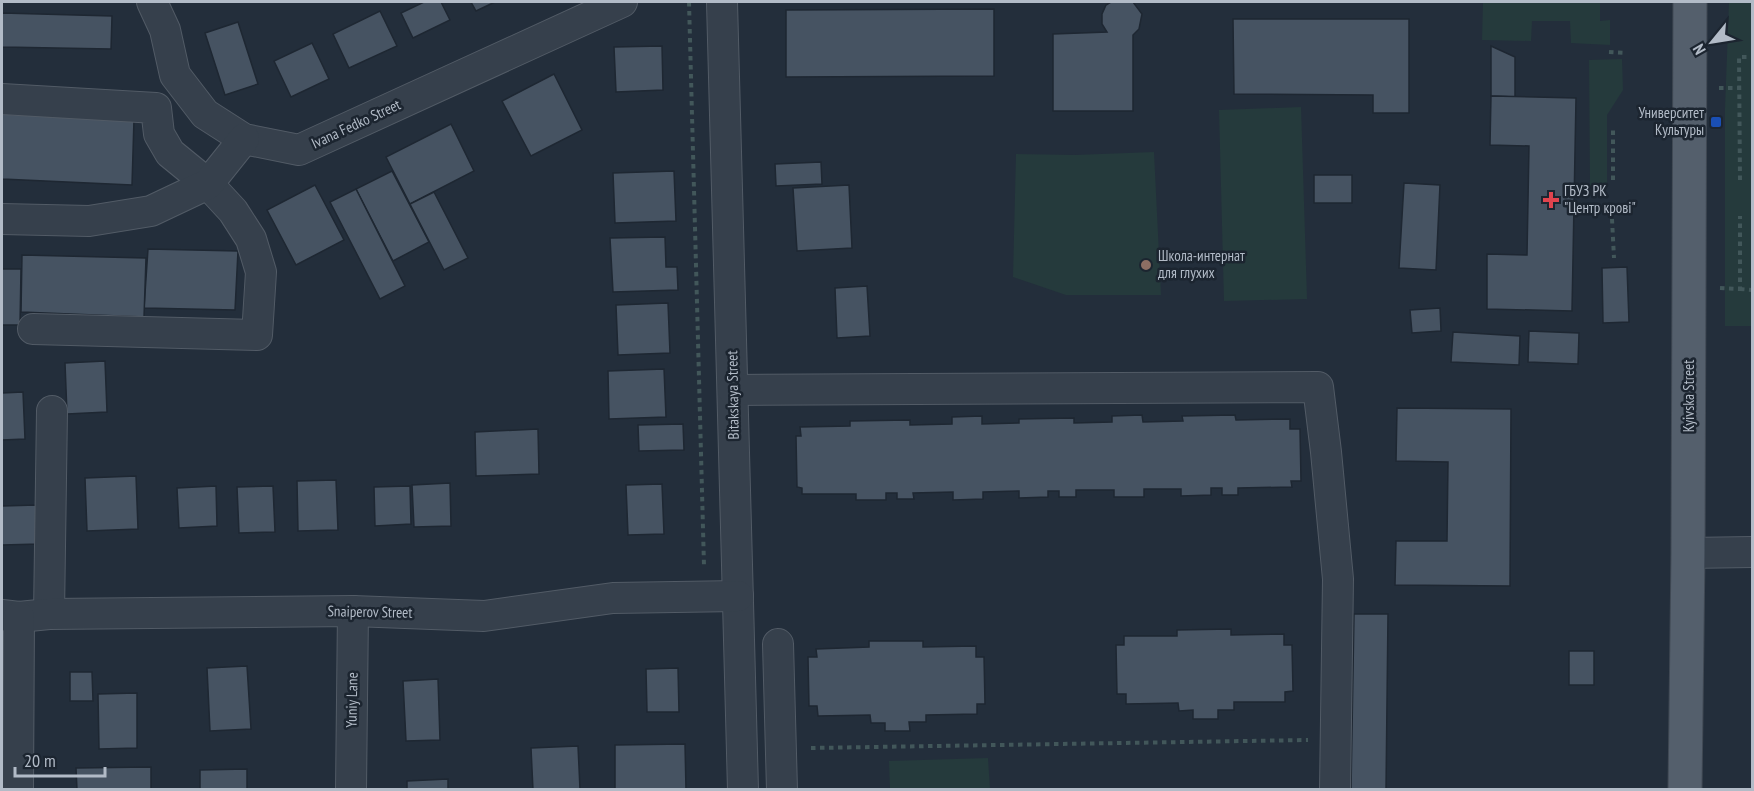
<svg xmlns="http://www.w3.org/2000/svg" width="1754" height="791" font-family="'PT Sans Narrow',sans-serif">
	<style>
		.green { fill: #253a3c }
		.building { fill: #465362; stroke: #1e2732; stroke-width: 1.5 }
		.lines { fill: none; stroke-linecap: round; stroke-linejoin: round }
		.minor-casing { stroke: #525b66; stroke-width: 32 }
		.major-casing { stroke: #404954; stroke-width: 35 }
		.path { stroke: #42575a; stroke-width: 4; stroke-dasharray: 4.5 4.5; stroke-linecap: butt }
		.minor { stroke: #36404c; stroke-width: 30 }
		.major { stroke: #545f6c; stroke-width: 33 }
		.transit-dot { fill: #1a4fb4; stroke: #1c2530; stroke-width: 2 }
		.health-dot { fill: #e0444e; stroke: #1c2530; stroke-width: 2 }
		.education-dot { fill: #8d6e63; stroke: #1c2530; stroke-width: 2 }
		.labels { text-anchor: middle; stroke-width: 5; stroke-linejoin: round; paint-order: stroke }
		.poi-label { font-size: 15px; fill: #b2bbc7; stroke: #1c2530; text-anchor: start }
		.street-label { font-size: 15px; fill: #b2bbc7; stroke: #1c2530 }
	</style>
	<rect width="100%" height="100%" fill="#232e3b"/>
	<!-- green -->
	<g class="green">
		<path d="M1483,2h117v19l10,-1v25l-39,-2 -1,-22h-38l-1,20 -49,-1z"/>
		<path d="M1729,2h23v324h-27v-218z"/>
		<path d="M1622,59l1,31 -16,25v72l-17,-1 -1,-126z"/>
		<path d="M1301,107l6,192 -83,2 -5,-191z"/>
		<path d="M1154,152l7,143h-95l-53,-18 3,-123 59,1z"/>
		<path d="M988,758l2,31h-100l-1,-28z"/>
	</g>
	<!-- building -->
	<g class="building">
		<path d="M424,2h17l9,18 -37,18 -12,-25z"/>
		<path d="M471,2h24l-19,9z"/>
		<path d="M1111,2h22l9,12 -3,15 -6,6v76h-80v-77l54,-2 -5,-8v-10l4,-9z"/>
		<path d="M994,9v67l-208,1v-67z"/>
		<path d="M380,11l17,35 -48,22 -16,-34z"/>
		<path d="M2,13l110,3 -1,33 -109,-2z"/>
		<path d="M1233,19h176v94h-36v-18l-139,-1z"/>
		<path d="M238,22l20,62 -33,11 -20,-62z"/>
		<path d="M312,43l17,36 -38,18 -17,-36z"/>
		<path d="M662,46l1,44 -47,2 -2,-45z"/>
		<path d="M1491,46l24,11v40l-24,-1z"/>
		<path d="M554,74l28,56 -51,26 -29,-55z"/>
		<path d="M1491,96l85,2 -4,213 -85,-2v-55l40,1 2,-109 -39,-1z"/>
		<path d="M2,114l132,5 -2,66 -130,-6z"/>
		<path d="M451,124l23,47 -64,33 -24,-47z"/>
		<path d="M821,162l1,22 -46,2 -1,-22z"/>
		<path d="M392,171l37,71 -36,19 -37,-72z"/>
		<path d="M674,171l2,50 -61,2 -2,-50z"/>
		<rect x="1314" y="175" width="38" height="28"/>
		<path d="M1404,183l36,2 -4,85 -37,-2z"/>
		<path d="M315,185l29,55 -48,25 -29,-55z"/>
		<path d="M849,185l3,63 -55,3 -4,-63z"/>
		<path d="M356,189l49,97 -25,13 -50,-97z"/>
		<path d="M434,192l34,66 -24,12 -34,-66z"/>
		<path d="M665,237l1,30h11l1,23 -65,2 -3,-54z"/>
		<path d="M148,249l90,2 -3,59 -91,-2z"/>
		<path d="M22,255l124,3 -2,59 -123,-5z"/>
		<path d="M1627,267l2,55 -26,1 -1,-55z"/>
		<path d="M2,269h19l-1,56h-18z"/>
		<path d="M867,286l3,50 -33,2 -2,-50z"/>
		<path d="M668,303l2,50 -52,2 -2,-50z"/>
		<path d="M1440,308l1,23 -29,2 -2,-23z"/>
		<path d="M1529,331l50,2 -1,31 -50,-2z"/>
		<path d="M1453,332l67,4 -1,29 -68,-3z"/>
		<path d="M105,361l2,51 -40,2 -2,-51z"/>
		<path d="M664,369l2,48 -57,2 -1,-48z"/>
		<path d="M23,392l2,47 -23,1v-47z"/>
		<path d="M1397,408l114,1 -1,177 -115,-1 1,-44h51l1,-79 -52,-1z"/>
		<path d="M1142,415l1,7 40,-1 -1,-5 53,-1 1,5 54,-1v10h10l1,52h-10l1,6 -54,1v7h-16v-7h-11v7l-30,1v-7h-37v8h-30v-7h-38v7h-17v-6h-11v6l-29,1v-7l-36,1v7l-30,1v-8l-40,1 1,6h-17v-6h-11v7h-30v-6h-54v-6l-5,-1 -1,-51h5l-1,-9 50,-1v-5l60,-1v5l42,-1v-7l30,-1v8l37,-1v-4l55,-1v5l38,-1v-6z"/>
		<path d="M683,424l1,26 -45,1 -1,-26z"/>
		<path d="M538,429l1,45 -63,2 -1,-44z"/>
		<path d="M136,476l2,53 -51,2 -2,-53z"/>
		<path d="M336,480l2,50 -40,1 -1,-50z"/>
		<path d="M450,483l1,43 -37,1 -2,-42z"/>
		<path d="M662,484l2,50 -36,1 -2,-50z"/>
		<path d="M216,486l1,40 -38,2 -2,-40z"/>
		<path d="M273,486l2,46 -36,1 -2,-46z"/>
		<path d="M410,486l1,38 -36,2 -1,-39z"/>
		<path d="M37,505l2,39 -37,1v-39z"/>
		<path d="M1354,614h34l-2,176h-35z"/>
		<path d="M1231,629v6l53,-1v11h8l1,46 -8,1v10h-51v8h-16v9h-25v-9l-14,1 -1,-8 -52,1v-10h-9l-1,-49h8v-9h53v-6z"/>
		<path d="M869,641h54v6l53,-1v11h8l1,47h-8v10l-51,1v7h-17l1,9h-25v-8h-14l-1,-8 -52,1 -1,-10h-8l-1,-49h9l-1,-8 53,-2z"/>
		<rect x="1569" y="651" width="25" height="34"/>
		<path d="M247,666l4,63 -41,2 -3,-63z"/>
		<path d="M678,668l1,44h-32l-1,-43z"/>
		<path d="M70,672h22l1,29h-23z"/>
		<path d="M438,679l2,61 -34,1 -3,-60z"/>
		<path d="M137,693v55l-38,1 -1,-55z"/>
		<path d="M685,744l1,46h-71v-45z"/>
		<path d="M578,746l2,43 -47,1 -2,-42z"/>
		<path d="M151,767v23h-74l-1,-22z"/>
		<path d="M247,769v21h-47v-20z"/>
		<path d="M448,779v11h-41v-9z"/>
	</g>
	<g class="lines">
		<defs>
			<g id="minor">
				<path d="M152,2l13,28 10,45 30,39 39,25 55,11 323,-148"/>
				<path d="M722,2l21,788"/>
				<path d="M2,99l154,9 3,26 11,19 38,31 25,27 18,28 10,33 -4,63 -224,-6"/>
				<path d="M2,219l87,2 62,-10 57,-27 36,-45"/>
				<path d="M733,390l585,-3 8,65 12,127 -3,211"/>
				<path d="M1688,553l64,-1"/>
				<path d="M49,614l3,-203"/>
				<path d="M2,615l17,2 30,-3 304,-3 131,5 129,-18 125,-2"/>
				<path d="M778,644l4,146"/>
				<path d="M18,790l1,-173"/>
				<path d="M351,790l2,-179"/>
			</g>
			<path id="major" d="M1685,790l3,-237 2,-551"/>
		</defs>
		<!-- minor casing -->
		<use href="#minor" class="minor-casing"/>
		<!-- major casing -->
		<use href="#major" class="major-casing"/>
		<!-- path -->
		<g class="path">
			<path d="M689,2l15,564"/>
			<path d="M1609,52l17,1"/>
			<path d="M1719,88h20"/>
			<path d="M1613,180v-52"/>
			<path d="M1740,180l-1,-123h13"/>
			<path d="M1612,219l2,39"/>
			<path d="M1720,288l20,1v-73"/>
			<path d="M1740,289l12,1"/>
			<path d="M811,748l497,-8"/>
		</g>
		<!-- minor -->
		<use href="#minor" class="minor"/>
		<!-- major -->
		<use href="#major" class="major"/>
	</g>
	<!-- markers -->
	<rect class="transit-dot" x="1710" y="116" width="12" height="12" rx="3"/>
	<path class="health-dot" d="M1548 191h6v6h6v6h-6v6h-6v-6h-6v-6h6z"/>
	<circle class="education-dot" cx="1146" cy="265" r="6"/>
	<g class="labels">
		<!-- poi labels -->
		<g class="poi-label">
			<text x="1704" y="118" text-anchor="end">Университет<tspan x="1704" dy="17">Культуры</tspan></text>
			<text x="1564" y="196">ГБУЗ РК<tspan x="1564" dy="17">"Центр крові"</tspan></text>
			<text x="1158" y="261">Школа-интернат<tspan x="1158" dy="17">для глухих</tspan></text>
		</g>
		<!-- street labels -->
		<g class="street-label">
			<text transform="translate(356 124) rotate(-25)" y="5">Ivana Fedko Street</text>
			<text transform="translate(733 395) rotate(-91)" y="5">Bitakskaya Street</text>
			<text transform="translate(1689 396) rotate(-90)" y="5">Kyivska Street</text>
			<text transform="translate(370 612) rotate(1)" y="5">Snaiperov Street</text>
			<text transform="translate(352 700) rotate(-89)" y="5">Yuniy Lane</text>
		</g>
	</g>
	<!-- border -->
	<rect width="1754" height="791" fill="none" stroke="#b2bbc7" stroke-width="6"/>
	<!-- north arrow -->
	<g transform="translate(1712 42) rotate(240)" stroke="#1c2530" stroke-width="4.5" paint-order="stroke">
	<path d="M0-4.5L10 22L0 15L-10 22Z" fill="#b2bbc7"/>
	<text y="-9" font-size="16" font-weight="bold" text-anchor="middle" fill="#b2bbc7">N</text>
	</g>
	<!-- scale -->
	<path d="M15 767v9h90v-9" fill="none" stroke="#b2bbc7" stroke-width="3"/>
	<text x="24" y="767" font-size="18" fill="#b2bbc7" stroke="#1c2530" stroke-width="4.5" paint-order="stroke">20 m</text>
</svg>
